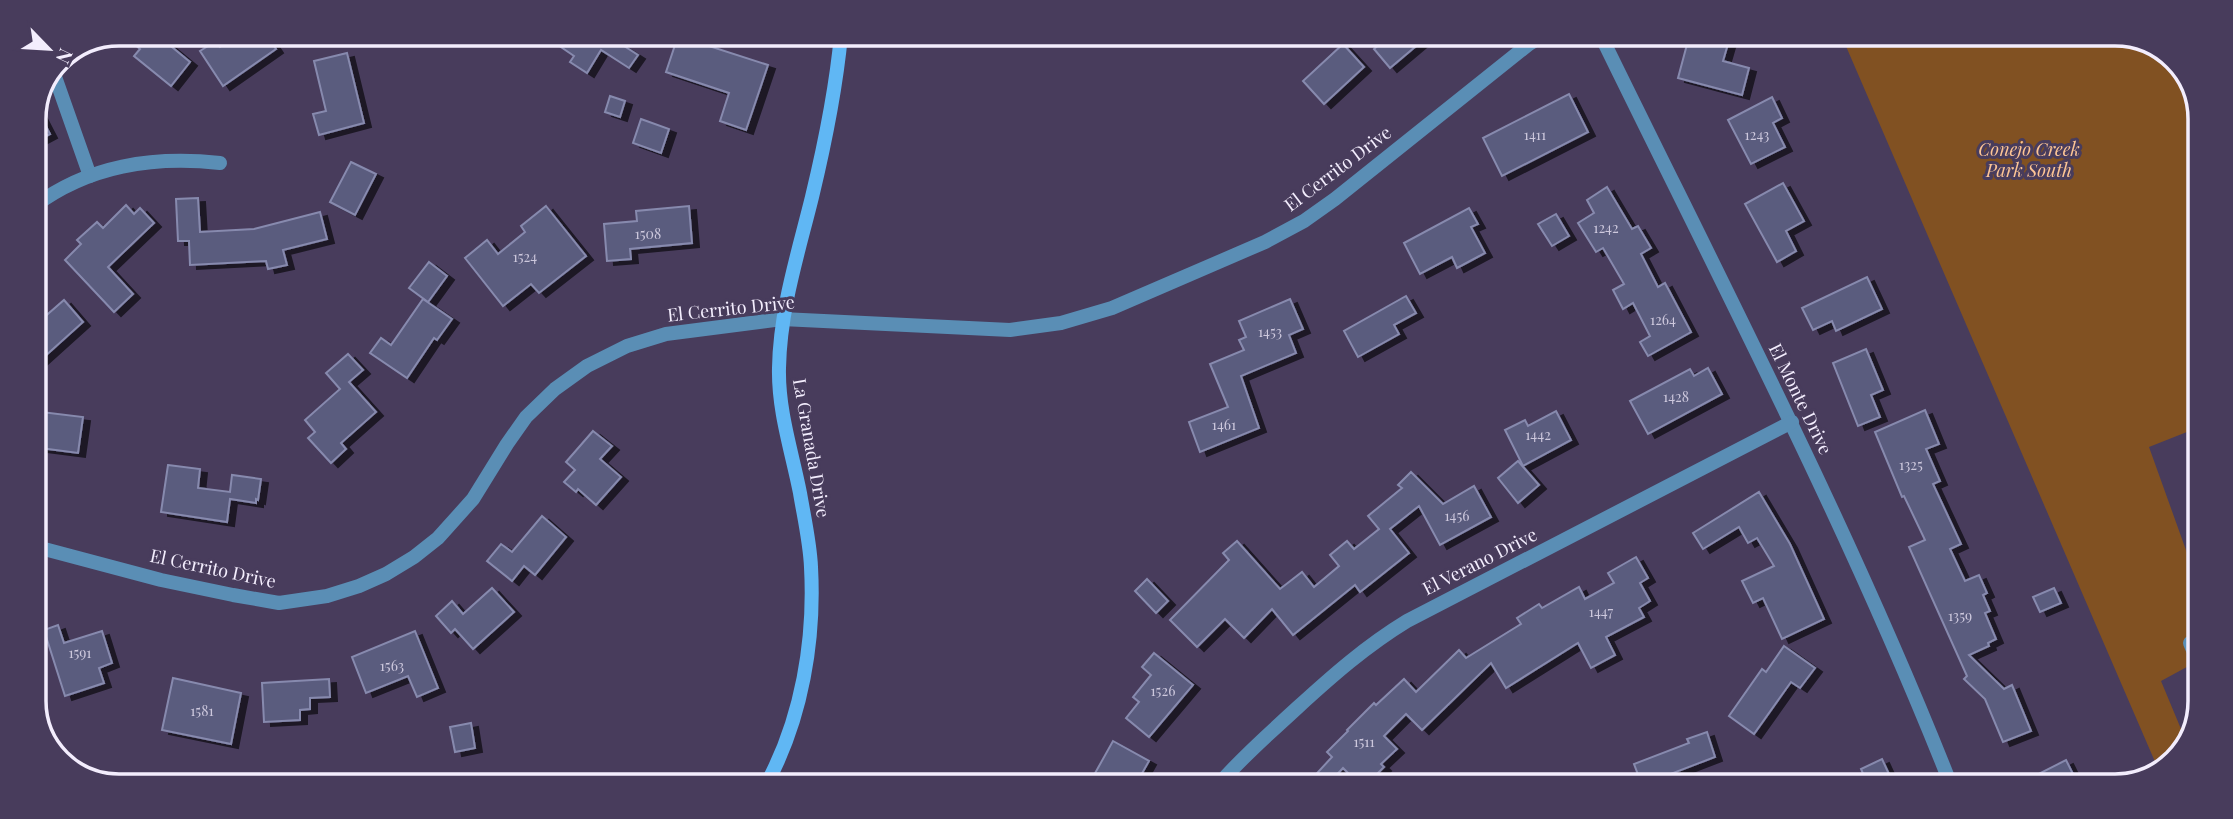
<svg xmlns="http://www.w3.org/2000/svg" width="2233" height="819" font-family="'Playfair Display',serif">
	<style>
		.green { fill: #815122 }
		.building { fill: #5a5b7e; stroke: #878aae; stroke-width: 2; filter: url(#shadow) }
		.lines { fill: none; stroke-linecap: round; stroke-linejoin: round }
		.street { stroke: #5a8eb5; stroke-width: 14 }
		.secondary { stroke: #60b7f4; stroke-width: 14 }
		.labels { text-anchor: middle; stroke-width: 6; stroke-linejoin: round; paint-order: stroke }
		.number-label { font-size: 14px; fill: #cdc8dd }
		.park-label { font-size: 18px; font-style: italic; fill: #fdc595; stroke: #483c5c }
		.street-label { font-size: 18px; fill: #f3edfd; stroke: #483c5c }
		.rim { fill: none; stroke: #f3edfd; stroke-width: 3.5 }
	</style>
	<defs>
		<filter id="shadow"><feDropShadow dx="7" dy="4" stdDeviation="0" flood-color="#0009"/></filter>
	</defs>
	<rect width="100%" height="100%" fill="#483c5c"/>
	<!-- green -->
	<path class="green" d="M1842,37l300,1 40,28 18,46 -3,316 -48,19 47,131v84l-35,19 25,60 -20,27 -7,3z"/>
	<!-- building -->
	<g class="building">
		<path d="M121,33h34l35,29 -19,24 -37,-30 6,-7z"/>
		<path d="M241,34h25l10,15 -53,37 -23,-35 16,-10 4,6z"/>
		<path d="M542,34h70l-2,3 28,18 -9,13 -28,-18 -14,23 -17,-11 4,-6z"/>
		<path d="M678,36l90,29 -22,65 -26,-9 9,-28 -63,-21z"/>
		<path d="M1389,36h39l-38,32 -16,-19z"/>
		<path d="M1689,37h41l-7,24 26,7 -7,27 -64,-17z"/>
		<path d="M1343,44l21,23 -40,37 -21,-23z"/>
		<path d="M347,53l17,70 -45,12 -6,-21 13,-3 -12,-50z"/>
		<path d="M1569,94l19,38 -86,44 -19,-38z"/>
		<path d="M610,96l15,5 -5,16 -15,-5z"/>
		<path d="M1772,97l10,21 -9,5 12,24 -34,17 -23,-44z"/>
		<path d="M36,107l14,27 -17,9v-30z"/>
		<path d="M641,119l28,10 -8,24 -28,-10z"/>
		<path d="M351,162l25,12 -21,41 -25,-13z"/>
		<path d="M1783,183l21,38 -18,10 10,20 -19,11 -32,-58z"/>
		<path d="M1607,187l25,42 6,-3 13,22 -10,6 17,33 7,-4 26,49 -43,24 -8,-14 10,-6 -17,-33 -10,6 -10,-19 11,-6 -21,-36 -7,4 -18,-29 16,-10 -7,-13z"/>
		<path d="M198,198l2,34 54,-3 66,-17 7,27 -44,11 4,15 -19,4 -2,-8 -76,4 -1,-24h-11l-2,-42z"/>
		<path d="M126,205l8,9 6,-6 14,15 -46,44 25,27 -19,18 -49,-52 16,-16 -4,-4 20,-18 6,6z"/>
		<path d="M546,206l40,50 -47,37 -8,-9 -28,22 -38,-48 22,-18 11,14 27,-22 -4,-6z"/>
		<path d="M689,206l3,37 -62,6 1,10 -24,2 -3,-37 33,-3 -1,-10z"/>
		<path d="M1469,208l9,16 -7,3 14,26 -28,15 -5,-11 -32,17 -16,-31z"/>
		<path d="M1556,214l13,22 -17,10 -14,-22z"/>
		<path d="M429,262l18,14 -19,26 -19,-14z"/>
		<path d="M1867,277l15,32 -46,22 -4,-10 -19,9 -11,-22z"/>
		<path d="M1406,296l10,17 -22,12 5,9 -41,23 -14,-26z"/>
		<path d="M423,299l29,20 -15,21 -3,-2 -27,40 -37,-25 11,-15 10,7z"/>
		<path d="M1290,299l13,30 -14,6 7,18 -55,23 18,52 -59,24 -11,-30 39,-15 -18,-43 34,-14 -5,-10 7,-3 -7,-16z"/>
		<path d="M64,300l19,22 -50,45v-40z"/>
		<path d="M1866,349l17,41 -12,5 9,22 -22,9 -25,-63z"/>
		<path d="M348,354l15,16 -14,12 27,30 -35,31 5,6 -15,14 -23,-25 7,-6 -10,-12 35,-31 -14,-16z"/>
		<path d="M1708,368l14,26 -74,40 -18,-33 60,-32 4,7z"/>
		<path d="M1925,410l14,34 -13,5 14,32 -7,3 28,60 -11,5 15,32 14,-6 8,18 -4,2 7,16 -5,2 11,26 -8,4 1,3 -20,9 35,34 8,-4 19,46 -28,11 -18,-43 -21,-20 3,-3 -58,-129 16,-7 -21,-44 -2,1 -27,-65z"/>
		<path d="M33,411l50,6 -5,36 -45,-6z"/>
		<path d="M1556,411l15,29 -48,26 -18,-36 20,-10 3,6z"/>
		<path d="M593,431l19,15 -12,13 21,18 -25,28 -18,-16 -2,3 -12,-10 11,-12 -9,-8z"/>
		<path d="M1518,461l21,24 -21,18 -20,-25z"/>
		<path d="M168,465l32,4 -2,19 32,4 2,-17 29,4 -3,21 -2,-1v4l-26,-4 -3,23 -66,-10z"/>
		<path d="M1411,472l32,32 31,-18 17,31 -51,28 -21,-39 -29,23 19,24 -49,39 -5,-7 -62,50 -21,-26 -28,29 -19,-19 -28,28 -27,-27 59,-60 -6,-7 14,-12 43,48 22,-17 12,15 25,-21 -9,-11 17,-14 7,8 25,-20 -11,-13 34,-28 -4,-3z"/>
		<path d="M1759,492l31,52 34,75 -42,20 -19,-41 -10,5 -11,-22 32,-15 -17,-28 -9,5 -9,-16 -36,22 -10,-16z"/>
		<path d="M542,516l24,21 -31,38 -11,-9 -12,15 -25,-20 14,-17 11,8z"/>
		<path d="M1636,557l12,21 -8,5 10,18 -11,7 5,9 -38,20 9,18 -24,13 -13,-25 -72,45 -15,-25 -69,67 -16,-16 -22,22 13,13 -16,15 3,3 -17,17h-8l-16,-16 -15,16h-21l25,-27 -5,-5 21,-21 -1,-1 27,-27 2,2 28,-26 12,13 43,-42 7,8 55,-34 -4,-6 22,-14 3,4 37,-21 6,12 29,-16 -6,-10z"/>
		<path d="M1147,579l21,22 -12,12 -21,-22z"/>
		<path d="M492,588l22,24 -41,37 -18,-20 -4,4 -15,-17 16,-15 11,13z"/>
		<path d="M2054,588l7,15 -21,9 -7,-15z"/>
		<path d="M58,625l6,18 38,-12 10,32 -13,5 5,15 -39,13 -21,-66z"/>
		<path d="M415,631l23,57 -21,9 -9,-21 -42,17 -14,-36z"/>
		<path d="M1784,646l31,22 -15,20 -9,-6 -37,52 -25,-18 33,-47 4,3z"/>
		<path d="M1154,653l39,32 -44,52 -23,-19 13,-16 -6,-5 18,-22 -9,-8z"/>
		<path d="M173,678l68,15 -10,51 -69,-14z"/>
		<path d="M329,679l1,18 -20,1v11l-10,1v10l-36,2 -2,-39z"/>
		<path d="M471,723l4,25 -20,4 -5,-25z"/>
		<path d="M1707,732l8,25 -73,28 -8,-21 55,-21 -2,-4z"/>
		<path d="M1113,741l36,20 -13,23h-47z"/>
		<path d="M1882,759l12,26h-26l-7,-16z"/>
		<path d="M2066,760l10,20 -11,6h-50z"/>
	</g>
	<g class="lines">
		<!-- street -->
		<g class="street">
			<path d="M1601,36c121,248 249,493 350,749"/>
			<path d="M53,71l37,105"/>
			<path d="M33,207c56,-42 120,-51 187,-44"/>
			<path d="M33,546l128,34 72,15 46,8 48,-7 32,-10 27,-12 28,-17 24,-19 35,-39 34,-55 19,-27 29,-28 32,-23 40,-20 39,-12 116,-15 228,11 51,-7 51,-15 153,-66 39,-21 31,-22 194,-155 13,-8"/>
			<path d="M2190,643l6,14"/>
			<path d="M1219,784c24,-28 51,-51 78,-76 35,-32 69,-62 110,-87l385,-199"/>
		</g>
		<!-- secondary -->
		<path class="secondary" d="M767,783c35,-65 48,-143 44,-216 -1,-24 -7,-50 -11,-74 -8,-41 -22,-82 -21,-125 1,-59 19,-114 33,-171 13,-54 24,-108 29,-162"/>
	</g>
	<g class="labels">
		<!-- number labels -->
		<g class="number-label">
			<text x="1535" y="140">1411</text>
			<text x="1757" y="140">1243</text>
			<text x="1606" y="233">1242</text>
			<text x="648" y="239">1508</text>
			<text x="525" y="262">1524</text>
			<text x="1663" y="325">1264</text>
			<text x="1270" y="337">1453</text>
			<text x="1676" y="402">1428</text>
			<text x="1224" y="430">1461</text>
			<text x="1538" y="440">1442</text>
			<text x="1911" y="470">1325</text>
			<text x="1457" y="521">1456</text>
			<text x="1601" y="617">1447</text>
			<text x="1960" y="621">1359</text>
			<text x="80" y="658">1591</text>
			<text x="392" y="671">1563</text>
			<text x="1163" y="696">1526</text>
			<text x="202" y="716">1581</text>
			<text x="1364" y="747">1511</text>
		</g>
		<!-- park labels -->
		<g class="park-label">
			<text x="2029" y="156">Conejo Creek<tspan x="2029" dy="21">Park South</tspan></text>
		</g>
		<!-- street labels -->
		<g class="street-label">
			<text transform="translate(1338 169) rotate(-37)" y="6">El Cerrito Drive</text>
			<text transform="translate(731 309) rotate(-6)" y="6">El Cerrito Drive</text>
			<text transform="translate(1800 399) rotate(64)" y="6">El Monte Drive</text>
			<text transform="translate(811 448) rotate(80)" y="6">La Granada Drive</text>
			<text transform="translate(1480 562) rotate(-27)" y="6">El Verano Drive</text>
			<text transform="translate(213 569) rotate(12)" y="6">El Cerrito Drive</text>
		</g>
	</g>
	<!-- crop -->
	<path d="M0 0H2233V819H0ZM119 46H2115A73 73 0 0 1 2188 119V701A73 73 0 0 1 2115 774H119A73 73 0 0 1 46 701V119A73 73 0 0 1 119 46Z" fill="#483c5c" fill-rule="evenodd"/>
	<path class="rim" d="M119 46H2115A73 73 0 0 1 2188 119V701A73 73 0 0 1 2115 774H119A73 73 0 0 1 46 701V119A73 73 0 0 1 119 46Z"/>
	<!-- north arrow -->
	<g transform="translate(49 49) rotate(115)" stroke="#483c5c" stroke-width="5" paint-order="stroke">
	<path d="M0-5L12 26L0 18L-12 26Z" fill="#f3edfd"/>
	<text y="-10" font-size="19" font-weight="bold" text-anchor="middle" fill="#f3edfd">N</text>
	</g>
</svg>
